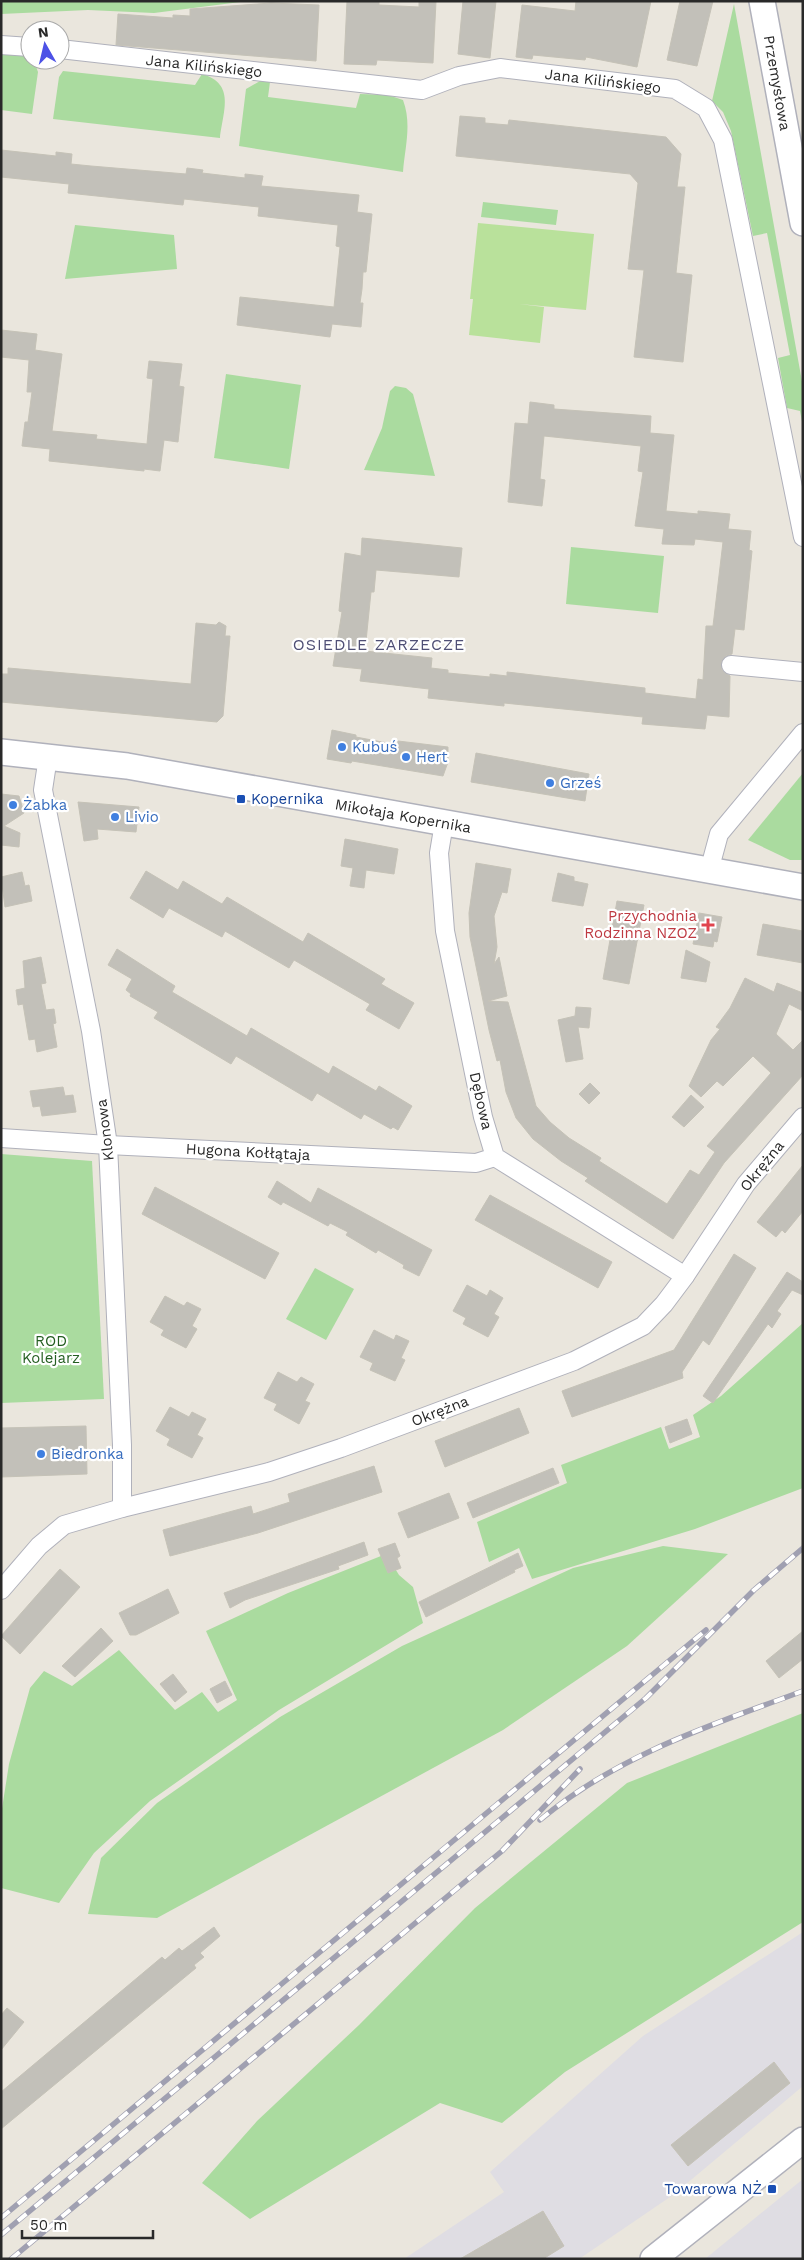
<svg xmlns="http://www.w3.org/2000/svg" width="804" height="2260" font-family="'Work Sans',sans-serif">
	<style>
		.industrial { fill: #dfdde3 }
		.green { fill: #aadb9f }
		.pitch { fill: #b9e19b }
		.building { fill: #c2c0b9; stroke: #c5c2b7 }
		.lines { fill: none; stroke-linecap: round; stroke-linejoin: round }
		.street-casing { stroke: #b0b1bb; stroke-width: 20 }
		.secondary-casing { stroke: #b0b1bb; stroke-width: 28 }
		.street { stroke: #fff; stroke-width: 18 }
		.secondary { stroke: #fff; stroke-width: 25 }
		.rail-casing { stroke: #a0a0b1; stroke-width: 5.5 }
		.rail { stroke: #fff; stroke-width: 4; stroke-dasharray: 11; stroke-linecap: butt }
		.shop-dot { fill: #3f7fe0; stroke: #fff; stroke-width: 2 }
		.transit-dot { fill: #1a4fb4; stroke: #fff; stroke-width: 2 }
		.health-dot { fill: #e0444e; stroke: #fff; stroke-width: 2 }
		.labels { text-anchor: middle; stroke-width: 4.5; stroke-linejoin: round; paint-order: stroke }
		.street-label { font-size: 15px; fill: #292929; stroke: #fff }
		.shop-label { font-size: 15px; fill: #366cbe; stroke: #fff; text-anchor: start }
		.transit-label { font-size: 15px; fill: #164399; stroke: #fff; text-anchor: start }
		.health-label { font-size: 15px; fill: #be3a42; stroke: #fff; text-anchor: end }
		.park-label { font-size: 15px; fill: #245e21; stroke: #fff }
		.neighbourhood-label { font-size: 16px; letter-spacing: 1px; fill: #4f4f75; stroke: #fff }
	</style>
	<rect width="100%" height="100%" fill="#eae6dd"/>
	<!-- industrial -->
	<g class="industrial">
		<path d="M803,1932v154l-130,109 -94,64h-175l100,-67 -14,-20 153,-136z"/>
		<path d="M803,2179v80h-98z"/>
	</g>
	<!-- green -->
	<g class="green">
		<path d="M1,1h247l-94,12 -66,-3 -87,4z"/>
		<path d="M734,4l69,383v40l-3,-16 -13,-3 -9,-50 12,-3 -23,-122 -14,3 -22,-105 -8,-19 -11,-11z"/>
		<path d="M1,53l22,2 11,6 4,11 -6,42 -31,-4z"/>
		<path d="M63,71l132,14 7,-11c34,10 21,37 18,64l-167,-19 6,-42z"/>
		<path d="M260,81l10,1 -2,15 88,11 4,-14 28,1 15,5c9,24 2,47 0,72l-164,-26 7,-57z"/>
		<path d="M483,202l75,8 -2,15 -75,-8z"/>
		<path d="M75,225l99,10 3,34 -112,10z"/>
		<path d="M226,374l75,11 -12,84 -75,-11z"/>
		<path d="M395,386l11,2 7,6 22,82 -71,-6 18,-42 8,-37z"/>
		<path d="M571,547l93,9 -6,57 -92,-9z"/>
		<path d="M803,773v87h-13l-42,-20z"/>
		<path d="M1,1154l91,7 12,238 -103,4z"/>
		<path d="M315,1268l39,21 -28,51 -40,-21z"/>
		<path d="M803,1323v165l-108,41 -163,50 -13,-31 -30,14 -12,-40 90,-39 -6,-18 100,-38 8,22 31,-12 -7,-22 28,-19z"/>
		<path d="M663,1546l65,8 -101,92 -124,84 -346,188 -69,-4 13,-56 56,-55 123,-86 122,-71 171,-78z"/>
		<path d="M386,1554l13,21 14,12 10,36 -144,87 -129,91 -56,52 -35,50 -58,-15v-73l8,-51 21,-76 14,-17 28,15 47,-36 56,60 27,-18 16,20 19,-12 -31,-69 82,-38z"/>
		<path d="M803,1713v209l-238,150 -63,51 -62,-20 -190,116 -48,-36 55,-62 102,-96 116,-117 152,-125z"/>
	</g>
	<!-- pitch -->
	<path class="pitch" d="M478,223l116,11 -8,76 -67,-6 25,3 -4,36 -71,-8 4,-36h-3z"/>
	<!-- building -->
	<g class="building">
		<path d="M347,1h32v4l40,2v-6h17l-3,62 -56,-3 -1,5 -32,-1z"/>
		<path d="M463,1h33l-6,57 -32,-4z"/>
		<path d="M576,1h75l-14,66 -51,-10 -1,3 -52,-5 -1,4 -16,-2 6,-52 53,6z"/>
		<path d="M680,1h33l-16,65 -30,-6z"/>
		<path d="M271,3l48,2 -3,56 -200,-16 2,-31 55,4v-3l17,1v-7z"/>
		<path d="M460,116l25,2v5l23,2 1,-5 157,17 15,17 -4,33h8l-9,86 16,2 -9,87 -49,-5 10,-87 -16,-1 10,-86 -8,-9 -174,-18z"/>
		<path d="M1,150l55,6v-4l16,2 -1,10 20,2 95,8 1,-6 16,2 -1,3 43,5v-4l18,2 -2,10 98,9 -2,17 15,2 -6,58h-3l-1,17 -2,14h3l-2,24 -29,-3 -2,13 -93,-12 3,-28 94,10 6,-60 -4,-1 2,-21 -80,-9 1,-9 -75,-8 -1,6 -115,-12 1,-9 -68,-7z"/>
		<path d="M1,330l36,4 -2,16 27,4 -10,77 45,4 -1,4 51,5 6,-65 -6,-1 2,-17 33,3 -3,22 5,1 -6,55 -14,-2 -4,31 -16,-2v2l-95,-10 1,-12 -28,-3 3,-24h3l4,-30h-5l2,-32 -28,-3z"/>
		<path d="M530,402l24,3v4l97,7 -1,17 24,2 -8,76 32,3v-3l32,3 -2,15 23,2 -2,19 3,1 -8,79 -9,-1 -3,25 -6,2 -5,8 1,6 8,6 -1,41 -22,-2 -2,14 -63,-5 1,-7 -139,-14v3l-76,-8 1,-9 -69,-8 2,-12 -29,-3 9,-54 -3,-1 6,-58 16,3 1,-18 100,10 -3,29 -83,-7 -2,22h-3l-6,59 67,7 -1,10 17,2v3l42,4v-3l17,2v-4l138,16v5l51,6 2,-20 5,1 3,-54h7l10,-84 -28,-3 -1,6 -32,-1 2,-15 -29,-3 8,-54 -5,-1 3,-25 -97,-10 -4,43 5,1 -3,26 -34,-4 7,-79 13,1z"/>
		<path d="M219,622l7,4 -1,10h5l-7,80 -6,6 -216,-20v-28h7v-6l183,16 5,-61 20,2z"/>
		<path d="M332,730l24,5v2l42,8v-4l50,6v15l-5,14 -91,-15 -1,2 -24,-4z"/>
		<path d="M476,753l113,21 -4,27 -114,-19z"/>
		<path d="M1,794l18,2 5,17 -20,13 16,7 -1,14 -18,-2z"/>
		<path d="M78,802l61,5 -3,25 -39,-3 1,10 -14,2z"/>
		<path d="M345,839l53,10 -4,25 -28,-4 -2,18 -14,-2 3,-18 -12,-2z"/>
		<path d="M476,863l35,6 -4,24 -5,-1 -8,24 3,31 -3,17 5,-7 8,39 -19,5 20,1 28,104 14,16 19,16 32,20 -2,3 68,43 23,-34 9,5 16,-23 -8,-6 64,-73 -18,-17 -30,30 -6,-5 -16,16 -12,-11 22,-46 9,-11 -4,-2 14,-19 15,-30 29,14 3,-9 26,10v18l-14,-7 -13,30 17,16 10,-10v35l-79,88 -51,76 -88,-58 3,-3 -27,-17 -28,-22 -17,-21 -10,-26 -6,-32 -3,1 -8,-31 -19,-93 -1,-24z"/>
		<path d="M146,871l32,19 5,-9 39,23 5,-7 76,45 5,-9 77,46 -4,5 33,19 -15,26 -33,-19 4,-6 -76,-44 -5,8 -64,-37 -3,6 -53,-29 -6,10 -33,-20z"/>
		<path d="M22,872l3,14 4,-1 3,16 -27,6 -4,-30z"/>
		<path d="M558,873l16,4v4l14,3 -5,22 -31,-5z"/>
		<path d="M617,901l27,4 -15,79 -26,-5z"/>
		<path d="M699,913l23,4 -5,25 -3,-1 -1,6 -20,-3z"/>
		<path d="M763,924l40,7v32l-46,-8z"/>
		<path d="M117,949l58,37 -3,6 75,44 4,-8 78,46 4,-8 43,25 3,-5 33,20 -14,24 -5,-3 -2,2 -27,-15 -3,5 -44,-26 -5,8 -76,-45 -5,8 -77,-46 4,-6 -28,-16 1,-2 -5,-4 6,-11 -24,-14z"/>
		<path d="M686,950l24,12 -4,20 -25,-4z"/>
		<path d="M41,957l5,26 -5,1 5,26 8,-1 2,14 -3,1 4,23 -20,5 -2,-13 -6,1 -6,-36 -5,1 -2,-15 9,-2 -2,-27z"/>
		<path d="M576,1007l15,1 -2,20 -11,-1 5,32 -17,3 -8,-42 17,-4z"/>
		<path d="M590,1083l10,10 -11,11 -10,-10z"/>
		<path d="M63,1087l2,9 8,-1 3,17 -34,4 -2,-10 -7,1 -3,-16z"/>
		<path d="M691,1095l13,12 -20,20 -12,-10z"/>
		<path d="M803,1165v46l-18,22 -3,-3 -6,7 -19,-15z"/>
		<path d="M277,1181l34,22 7,-15 114,62 -13,26 -16,-8 1,-3 -26,-15 -2,3 -30,-18 2,-3 -18,-9 -2,3 -45,-24 -2,3 -13,-8z"/>
		<path d="M155,1187l124,66 -14,26 -123,-65z"/>
		<path d="M490,1195l122,67 -14,26 -123,-68z"/>
		<path d="M734,1254l22,14 -47,77 -6,-5 -21,32 1,6 -111,39 -10,-26 112,-41z"/>
		<path d="M787,1272l16,10v13l-11,-5 -15,21 4,3 -9,14 -4,-4 -55,79 -10,-7z"/>
		<path d="M467,1285l20,11 3,-6 13,8 -9,16 5,3 -11,20 -25,-13 3,-6 -13,-7z"/>
		<path d="M165,1296l19,10 3,-4 14,7 -9,17 5,3 -11,19 -25,-13 3,-5 -14,-8z"/>
		<path d="M374,1330l20,10 2,-5 13,6 -8,17 4,2 -10,21 -25,-11 3,-7 -13,-6z"/>
		<path d="M278,1372l19,10 4,-5 13,7 -9,17 5,2 -11,21 -25,-14 3,-6 -13,-6z"/>
		<path d="M170,1407l19,10 3,-5 14,7 -9,16 6,3 -11,20 -25,-13 3,-6 -14,-8z"/>
		<path d="M519,1408l10,25 -84,34 -10,-26z"/>
		<path d="M687,1419l5,15 -22,9 -5,-16z"/>
		<path d="M86,1426l1,48 -86,3v-49z"/>
		<path d="M374,1466l8,26 -124,41 -88,23 -7,-26 88,-24 2,8 37,-12 -2,-8z"/>
		<path d="M553,1468l6,15 -86,35 -6,-15z"/>
		<path d="M449,1493l10,25 -51,20 -10,-25z"/>
		<path d="M364,1542l4,13 -30,11 1,3 -94,31 -15,8 -6,-15z"/>
		<path d="M395,1543l5,13 -3,2 4,10 -13,5 -10,-24z"/>
		<path d="M518,1553l5,13 -9,4 1,2 -89,45 -7,-15z"/>
		<path d="M60,1569l20,18 -60,67 -19,-18z"/>
		<path d="M168,1589l11,24 -43,22h-6l-11,-22z"/>
		<path d="M101,1628l12,13 -38,36 -13,-11z"/>
		<path d="M803,1631v28l-24,19 -13,-17z"/>
		<path d="M173,1674l14,18 -12,10 -15,-18z"/>
		<path d="M225,1681l7,14 -15,8 -7,-14z"/>
		<path d="M214,1927l6,9 -20,17 4,4 -10,8 2,3 -195,161v-37l161,-135 3,3 14,-12 3,3z"/>
		<path d="M7,2008l17,14 -23,28v-35z"/>
		<path d="M774,2062l16,21 -102,83 -17,-21z"/>
		<path d="M543,2211l21,35 -21,13h-83z"/>
	</g>
	<g class="lines">
		<defs>
			<g id="street">
				<path d="M1,45l29,2"/>
				<path d="M60,49l362,41 37,-14 41,-8 175,21 31,19 17,32 80,397"/>
				<path d="M731,665l72,7"/>
				<path d="M48,757l-5,33 48,241 17,114 14,300v63"/>
				<path d="M444,823l-5,30 6,78 38,186 12,40 190,119"/>
				<path d="M709,871l10,-37 84,-101"/>
				<path d="M1,1138l107,7 368,18 19,-6"/>
				<path d="M1,1590l38,-44 25,-21 58,-17 147,-36 72,-24 233,-87 69,-35 21,-22 21,-28 61,-92 57,-67"/>
			</g>
			<g id="secondary">
				<path d="M762,1l41,222"/>
				<path d="M1,752l126,14 676,121"/>
				<path d="M653,2259l150,-119"/>
			</g>
		</defs>
		<!-- street casing -->
		<use href="#street" class="street-casing"/>
		<!-- secondary casing -->
		<use href="#secondary" class="secondary-casing"/>
		<!-- street -->
		<use href="#street" class="street"/>
		<!-- secondary -->
		<use href="#secondary" class="secondary"/>
		<defs>
			<g id="rail">
				<path d="M540,1820c78,-65 168,-94 263,-129"/>
				<path d="M1,2218l705,-588"/>
				<path d="M1,2235l645,-537 108,-108 49,-42"/>
				<path d="M11,2259l491,-408 78,-82"/>
			</g>
		</defs>
		<!-- rail casing -->
		<use href="#rail" class="rail-casing"/>
		<!-- rail -->
		<use href="#rail" class="rail"/>
	</g>
	<!-- markers -->
	<g class="shop-dot">
		<circle cx="342" cy="747" r="5"/>
		<circle cx="406" cy="757" r="5"/>
		<circle cx="550" cy="783" r="5"/>
		<circle cx="13" cy="805" r="5"/>
		<circle cx="115" cy="817" r="5"/>
		<circle cx="41" cy="1454" r="5"/>
	</g>
	<g class="transit-dot">
		<rect x="236" y="794" width="10" height="10" rx="2.5"/>
		<rect x="767" y="2184" width="10" height="10" rx="2.5"/>
	</g>
	<path class="health-dot" d="M705.5 917.5h5v5h5v5h-5v5h-5v-5h-5v-5h5z"/>
	<g class="labels">
		<!-- street labels -->
		<g class="street-label">
			<text transform="translate(204 66) rotate(6)" y="5">Jana Kilińskiego</text>
			<text transform="translate(603 81) rotate(7)" y="5">Jana Kilińskiego</text>
			<text transform="translate(777 83) rotate(80)" y="5">Przemysłowa</text>
			<text transform="translate(403 816) rotate(10)" y="5">Mikołaja Kopernika</text>
			<text transform="translate(481 1101) rotate(77)" y="5">Dębowa</text>
			<text transform="translate(105 1130) rotate(-97)" y="5">Klonowa</text>
			<text transform="translate(248 1152) rotate(3)" y="5">Hugona Kołłątaja</text>
			<text transform="translate(762 1166) rotate(-51)" y="5">Okrężna</text>
			<text transform="translate(440 1411) rotate(-21)" y="5">Okrężna</text>
		</g>
		<!-- shop labels -->
		<g class="shop-label">
			<text x="352" y="752">Kubuś</text>
			<text x="416" y="762">Hert</text>
			<text x="560" y="788">Grześ</text>
			<text x="23" y="810">Żabka</text>
			<text x="125" y="822">Livio</text>
			<text x="51" y="1459">Biedronka</text>
		</g>
		<!-- transit labels -->
		<g class="transit-label">
			<text x="251" y="804">Kopernika</text>
			<text x="762" y="2194" text-anchor="end">Towarowa NŻ</text>
		</g>
		<!-- health labels -->
		<g class="health-label">
			<text x="697" y="921">Przychodnia<tspan x="697" dy="17">Rodzinna NZOZ</tspan></text>
		</g>
		<!-- park labels -->
		<g class="park-label">
			<text x="51" y="1346">ROD<tspan x="51" dy="17">Kolejarz</tspan></text>
		</g>
		<!-- neighbourhood labels -->
		<g class="neighbourhood-label">
			<text x="379" y="650">OSIEDLE ZARZECZE</text>
		</g>
	</g>
	<!-- border -->
	<rect width="804" height="2260" fill="none" stroke="#292929" stroke-width="5"/>
	<!-- north arrow -->
	<g transform="translate(45 45) rotate(352)"><circle r="24" fill="#ffffff" stroke="#a9a9a9"/>
	<path d="M0-4L9 19L0 12L-9 19Z" fill="#4d52e6"/>
	<text y="-8" font-size="14" font-weight="bold" text-anchor="middle" fill="#292929">N</text>
	</g>
	<!-- scale -->
	<path d="M22 2230v8h131v-8" fill="none" stroke="#292929" stroke-width="2.5"/>
	<text x="30" y="2230" font-size="15" fill="#292929" stroke="#ffffff" stroke-width="4" paint-order="stroke">50 m</text>
</svg>
